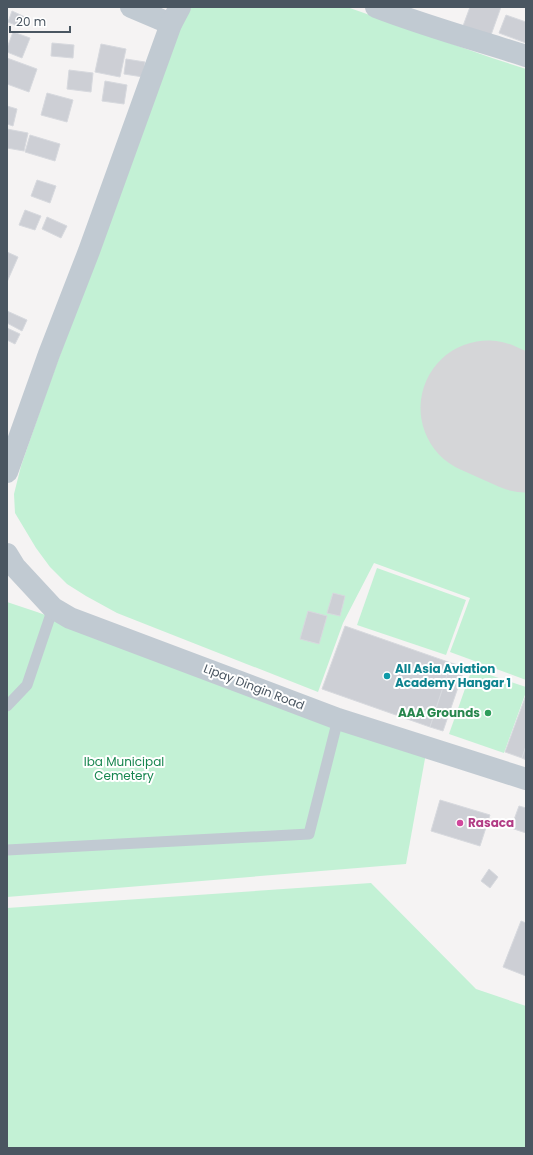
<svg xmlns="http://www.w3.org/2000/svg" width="533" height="1155" font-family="Poppins,sans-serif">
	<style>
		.green { fill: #c3f1d5 }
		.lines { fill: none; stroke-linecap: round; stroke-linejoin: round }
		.runway { stroke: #d5d6d8; stroke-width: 135 }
		.building { fill: #cdcfd5; stroke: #d7d9de }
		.service { stroke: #c1cad2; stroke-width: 11 }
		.minor { stroke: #c1cad2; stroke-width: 22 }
		.tertiary { stroke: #c1cad2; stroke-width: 22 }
		.culture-dot { fill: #0f9aa8; stroke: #fff; stroke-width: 1.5 }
		.leisure-dot { fill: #2e9e5b; stroke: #fff; stroke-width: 1.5 }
		.hotel-dot { fill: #d1479c; stroke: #fff; stroke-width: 1.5 }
		.labels { text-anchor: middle; stroke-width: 4; stroke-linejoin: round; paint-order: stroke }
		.culture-label { font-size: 12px; font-weight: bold; fill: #0d838f; stroke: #fff; text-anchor: start }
		.street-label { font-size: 12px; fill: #4a5661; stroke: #fff }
		.leisure-label { font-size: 12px; font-weight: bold; fill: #27864d; stroke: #fff; text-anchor: end }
		.park-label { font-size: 12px; fill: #17864f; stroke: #fff }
		.hotel-label { font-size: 12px; font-weight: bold; fill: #b23c85; stroke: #fff; text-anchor: start }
	</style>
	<rect width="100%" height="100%" fill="#f5f3f3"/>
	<!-- green -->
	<g class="green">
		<path d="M188,7h159l145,51 34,11v314l-23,-9 -29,68 52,22v216l-76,-28 20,-54 -96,-35 -31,60 -25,69 -201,-79 -31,-17 -19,-12 -17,-17 -14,-19 -21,-35 -1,-19 7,-28 28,-81z"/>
		<path d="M377,568l89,32 -20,55 -89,-30z"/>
		<path d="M7,602l30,10 389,141 -20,111 -399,33z"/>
		<path d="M472,669l54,18v5l-22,61 -55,-19z"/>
		<path d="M371,883l105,106 50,17v142h-519v-240z"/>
	</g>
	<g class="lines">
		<!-- runway -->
		<path class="runway" d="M488,408l38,17"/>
	</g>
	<!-- building -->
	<g class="building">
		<path d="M470,7h31l-10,28 -28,-9z"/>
		<path d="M12,11l13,6 -5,10 -12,-5z"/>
		<path d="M506,15l20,7v21l-27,-10z"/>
		<path d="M13,32l17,6 -8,20 -15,-6v-4z"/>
		<path d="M52,43l22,2 -1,13 -22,-2z"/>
		<path d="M101,44l25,5 -6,28 -25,-5z"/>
		<path d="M7,58l30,11 -8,23 -22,-8z"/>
		<path d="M126,59l19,3 -2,15 -19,-3z"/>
		<path d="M69,70l24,3 -2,19 -24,-3z"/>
		<path d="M105,81l22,4 -3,19 -22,-3z"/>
		<path d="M47,93l26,7 -6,22 -26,-7z"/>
		<path d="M7,106l10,3 -4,17 -6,-2z"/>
		<path d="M7,129l21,4 -4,18 -17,-3z"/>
		<path d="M30,135l30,9 -5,17 -30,-9z"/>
		<path d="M37,180l19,6 -6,17 -19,-7z"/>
		<path d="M25,210l16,6 -6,14 -16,-5z"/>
		<path d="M47,217l20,9 -6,12 -19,-9z"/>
		<path d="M7,252l11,5 -11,25z"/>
		<path d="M7,311l20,9 -5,11 -15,-8z"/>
		<path d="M7,328l13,6 -5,10 -8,-4z"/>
		<path d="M333,593l12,3 -5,20 -13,-3z"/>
		<path d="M308,611l19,5 -8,28 -19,-5z"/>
		<path d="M345,626l106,37 -21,64 -108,-38z"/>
		<path d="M451,663l14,4 -22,64 -13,-4z"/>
		<path d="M526,695v51l-4,12 -17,-6z"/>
		<path d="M526,746v14l-4,-2z"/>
		<path d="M440,800l50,15 -10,31 -49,-15z"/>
		<path d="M519,806l7,2v25l-15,-5z"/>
		<path d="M489,869l9,8 -8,11 -9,-7z"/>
		<path d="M521,921l5,2v53l-23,-9z"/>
	</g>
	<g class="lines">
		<!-- service -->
		<g class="service">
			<path d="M7,706l20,-21 26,-77"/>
			<path d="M7,850l302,-16 29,-115"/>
		</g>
		<!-- minor -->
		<g class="minor">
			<path d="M131,7l40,17"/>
			<path d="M376,7c49,19 100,33 150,49"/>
			<path d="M7,472l42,-118 40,-103 82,-227 9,-17"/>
		</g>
		<!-- tertiary -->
		<path class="tertiary" d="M7,554l8,13 38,41 17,10 268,101 188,60"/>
	</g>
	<!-- markers -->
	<circle class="culture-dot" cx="387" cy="676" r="4"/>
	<circle class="leisure-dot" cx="488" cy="713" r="4"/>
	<circle class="hotel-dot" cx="460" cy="823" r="4"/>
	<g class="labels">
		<!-- culture labels -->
		<g class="culture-label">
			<text x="395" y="673">All Asia Aviation<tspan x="395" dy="14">Academy Hangar 1</tspan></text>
		</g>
		<!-- street labels -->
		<g class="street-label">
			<text transform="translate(254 687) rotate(21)" y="4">Lipay Dingin Road</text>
		</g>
		<!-- leisure labels -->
		<g class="leisure-label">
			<text x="480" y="717">AAA Grounds</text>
		</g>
		<!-- park labels -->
		<g class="park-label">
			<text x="124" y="766">Iba Municipal<tspan x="124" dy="14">Cemetery</tspan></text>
		</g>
		<!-- hotel labels -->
		<g class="hotel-label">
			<text x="468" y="827">Rasaca</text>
		</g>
	</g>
	<!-- border -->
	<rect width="533" height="1155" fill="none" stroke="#4a5661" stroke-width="16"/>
	<!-- scale -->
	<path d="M10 26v6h60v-6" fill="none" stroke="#4a5661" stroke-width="2"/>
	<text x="16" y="26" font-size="12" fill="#4a5661" stroke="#ffffff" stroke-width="3" paint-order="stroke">20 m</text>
</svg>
